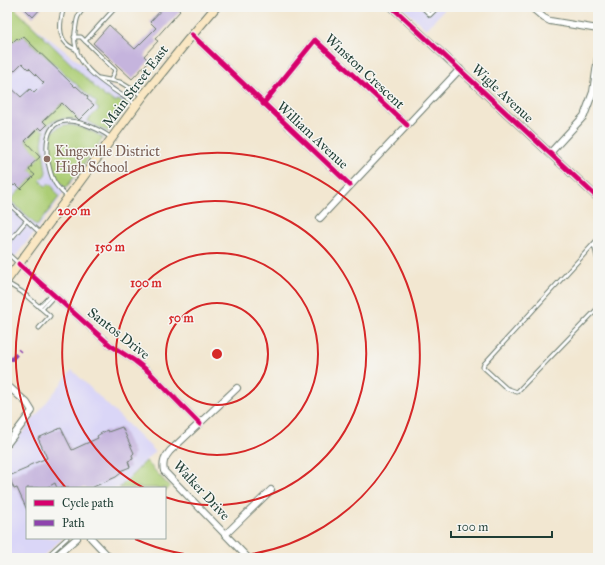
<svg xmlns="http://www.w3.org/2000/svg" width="605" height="565" font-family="'IM FELL Great Primer',serif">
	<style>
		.built { fill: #dad6f7 }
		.green { fill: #accd75; stroke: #668554 }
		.building { fill: #c5b4dd }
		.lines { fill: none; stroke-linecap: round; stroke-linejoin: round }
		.service-casing { stroke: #69786b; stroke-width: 5 }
		.minor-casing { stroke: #69786b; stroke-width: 8 }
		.tertiary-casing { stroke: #69786b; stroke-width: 9 }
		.secondary-casing { stroke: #69786b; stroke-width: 10 }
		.service { stroke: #fff; stroke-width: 3 }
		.minor { stroke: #fff; stroke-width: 6 }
		.tertiary { stroke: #fff; stroke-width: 7 }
		.secondary { stroke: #fae7c3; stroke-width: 8 }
		.quiet { stroke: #8e44ad; stroke-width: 4; stroke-dasharray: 8 4; stroke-linecap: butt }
		.cycleway-casing { stroke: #f6f6f2; stroke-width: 8 }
		.cycleway { stroke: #d6006c; stroke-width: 5 }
		.ring { fill: none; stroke: #d62828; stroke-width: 2 }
		.education-dot { fill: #8d6e63; stroke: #f6f6f2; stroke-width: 1.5 }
		.labels { text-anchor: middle; stroke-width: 3; stroke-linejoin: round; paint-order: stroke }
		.street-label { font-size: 14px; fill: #1f3d34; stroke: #f6f6f2 }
		.education-label { font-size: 14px; fill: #785e54; stroke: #f6f6f2; text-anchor: start }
		.centre { fill: #d62828; stroke: #f6f6f2; stroke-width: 2 }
		.ring-label { font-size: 12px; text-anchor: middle; font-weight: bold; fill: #d62828; stroke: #f6f6f2; stroke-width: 3; stroke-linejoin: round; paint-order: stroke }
	</style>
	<rect width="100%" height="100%" fill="#f6f6f2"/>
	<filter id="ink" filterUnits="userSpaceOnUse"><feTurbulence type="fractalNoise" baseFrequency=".025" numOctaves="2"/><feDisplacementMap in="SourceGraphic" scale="8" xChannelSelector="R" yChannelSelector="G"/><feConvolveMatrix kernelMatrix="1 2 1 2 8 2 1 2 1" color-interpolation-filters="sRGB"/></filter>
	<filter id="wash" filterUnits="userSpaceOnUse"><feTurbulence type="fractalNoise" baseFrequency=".012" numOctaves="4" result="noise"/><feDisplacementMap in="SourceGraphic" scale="16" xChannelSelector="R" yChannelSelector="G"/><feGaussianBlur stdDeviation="0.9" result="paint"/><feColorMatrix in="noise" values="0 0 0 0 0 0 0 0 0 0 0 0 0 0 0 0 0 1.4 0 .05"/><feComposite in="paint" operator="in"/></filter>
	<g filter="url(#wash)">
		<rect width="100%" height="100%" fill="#f2e7d1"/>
		<!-- built -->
		<g class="built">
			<path d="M7,7h6l14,14 103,81 -91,125 -29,36 -3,-4z"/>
			<path d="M402,7h45l-21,22z"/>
			<path d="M72,370l83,81 -36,37h-92v50h36l-22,20h-34v-106z"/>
		</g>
		<!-- green -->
		<g class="green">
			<path d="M7,7h6l92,90h3l6,5 5,-2 3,3 5,-4 3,3 -22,30 -21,-11 12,-12 -4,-3 2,-3 -74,-67 -4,4 -6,2 -2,-2 -4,4z"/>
			<path d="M62,103l17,17c-12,-2 -22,-3 -32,5l-4,-4z"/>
			<path d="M64,125c12,-1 30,6 39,13l-37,50c-14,-7 -20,-42 -13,-56 3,-4 7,-5 11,-7z"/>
			<path d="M39,127l5,4 -2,12 4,29 -1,3 -5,5 5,6 6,-2 8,13 -22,29 -27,-26 25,-25 -6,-5 3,-3 -1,-2 8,-8 -14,-16z"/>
			<path d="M146,461l24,26 -5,5v-4h-46z"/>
		</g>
		<g id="blocks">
			<!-- building -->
			<g class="building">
				<path d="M23,7h19l-9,10z"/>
				<path d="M164,7h12l4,4 -25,28 3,2 -14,15 5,5 -17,18 -39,-36 16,-18 26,24 21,-21 -6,-6z"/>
				<path d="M23,36l52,51 1,-1 12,11 -1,2 7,6 -15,15 -17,-17 -19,18 4,4 -5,5 -3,-3 -14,14 15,16 -9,8 1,1 -3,4 6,5 -14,14 -5,-5 -2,2 -7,-7v-17l5,-5 -5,-5v-68l14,13 9,-8 4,4 10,-10 -15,-15 -1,1 -6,-6 -15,15v-34l4,-4 2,2 4,-4 2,2z"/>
				<path d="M122,427l12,26 -2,2 1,4 -5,2 2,6 -10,4 1,2 -5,4 -25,11h-34l-2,-5 -9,5h-19v22l-10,-22 -3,1 -5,-13 19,-8 -1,-1 3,-2 17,-7 -9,-20 23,-10 11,22 26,-12 -1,-2 3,-2 7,-4 1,2z"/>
			</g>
		</g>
	</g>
	<g filter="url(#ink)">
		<use href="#blocks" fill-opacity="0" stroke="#69786b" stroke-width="1"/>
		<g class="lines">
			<defs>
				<g id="service">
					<path d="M64,7c-3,10 -7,27 2,36 2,3 7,5 11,7"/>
					<path d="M85,7c-9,10 -8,12 -10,25 -5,36 36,55 60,72"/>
					<path d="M422,7l8,8 8,-8"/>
					<path d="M74,37h7l4,4 31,-34"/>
					<path d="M85,41l30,29 -4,10"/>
					<path d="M99,78l21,4 23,14"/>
					<path d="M68,197c-4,-3 -8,-7 -11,-11 -10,-13 -17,-54 1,-63 14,-7 41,6 52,14"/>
					<path d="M7,202l33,31"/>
					<path d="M598,239l-103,113 -11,12 -1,3 23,21 11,4 81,-84"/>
					<path d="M7,244l19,-23"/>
					<path d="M594,245l4,16"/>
					<path d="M7,253l11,10"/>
					<path d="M7,283l15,9 28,24 -11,12"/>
					<path d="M39,307l13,-13"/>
					<path d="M42,309l12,-13"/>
					<path d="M45,558l22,-20"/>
				</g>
				<g id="minor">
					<path d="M531,7l13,11 6,3 48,8"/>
					<path d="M192,35l158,150"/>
					<path d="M263,104l52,-64 92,85"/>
					<path d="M550,153l34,-37 9,-24 5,-35"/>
					<path d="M320,218l140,-149"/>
					<path d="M19,264l91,81 25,16 14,11 51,52"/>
					<path d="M7,385l20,18 5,8 -25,33"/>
					<path d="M237,388l-67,63c-5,6 -8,11 -6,20l84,87"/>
					<path d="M226,534l45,-44"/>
					<path d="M91,538l19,20"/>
					<path d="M54,558l23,-20"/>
				</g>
				<path id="tertiary" d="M392,7l206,191"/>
				<path id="secondary" d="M7,280l136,-184 45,-56 28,-33"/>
			</defs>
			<!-- service casing -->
			<use href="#service" class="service-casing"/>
			<!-- minor casing -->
			<use href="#minor" class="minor-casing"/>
			<!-- tertiary casing -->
			<use href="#tertiary" class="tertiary-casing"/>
			<!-- secondary casing -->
			<use href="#secondary" class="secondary-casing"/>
			<!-- service -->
			<use href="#service" class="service"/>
			<!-- minor -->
			<use href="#minor" class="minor"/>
			<!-- tertiary -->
			<use href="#tertiary" class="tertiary"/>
			<!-- secondary -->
			<use href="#secondary" class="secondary"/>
			<!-- quiet -->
			<path class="quiet" d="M11,358l1,1 8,-9"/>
			<defs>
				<g id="cycleway">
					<path d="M392,7l206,191"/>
					<path d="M192,35l158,150"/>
					<path d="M263,104l52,-64 92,85"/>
					<path d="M19,264l91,81 25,16 14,11 51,52"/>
				</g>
			</defs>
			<!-- cycleway casing -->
			<use href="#cycleway" class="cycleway-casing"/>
			<!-- cycleway -->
			<use href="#cycleway" class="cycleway"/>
		</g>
	</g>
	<!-- distance rings -->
	<g class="ring">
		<circle cx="217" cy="354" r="51"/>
		<circle cx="217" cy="354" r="101"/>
		<path d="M144 488A152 152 0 1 1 165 497"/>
		<path d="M66 488A202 202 0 1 1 135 539"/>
	</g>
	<!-- markers -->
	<circle class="education-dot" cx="47" cy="159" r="4"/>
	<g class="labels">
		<!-- street labels -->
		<g class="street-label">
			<text transform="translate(365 71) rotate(43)" y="5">Winston Crescent</text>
			<text transform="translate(135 86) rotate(-53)" y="5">Main Street East</text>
			<text transform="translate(503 93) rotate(43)" y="5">Wigle Avenue</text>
			<text transform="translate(313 135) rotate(43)" y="5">William Avenue</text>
			<text transform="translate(119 333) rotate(38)" y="5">Santos Drive</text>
			<text transform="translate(202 490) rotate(47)" y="5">Walker Drive</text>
		</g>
		<!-- education labels -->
		<g class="education-label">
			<text x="55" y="156">Kingsville District<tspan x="55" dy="16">High School</tspan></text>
		</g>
	</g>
	<circle cx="217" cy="354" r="6" class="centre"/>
	<g class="ring-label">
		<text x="74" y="215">200 m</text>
		<text x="110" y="251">150 m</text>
		<text x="146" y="287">100 m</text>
		<text x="181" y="322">50 m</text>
	</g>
	<!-- margin -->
	<rect width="605" height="565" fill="none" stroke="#f6f6f2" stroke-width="24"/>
	<!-- legend -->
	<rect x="26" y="487" width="140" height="52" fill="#f6f6f2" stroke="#a0aca6"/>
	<rect x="34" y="500" width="20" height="6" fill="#d6006c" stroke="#a0aca6"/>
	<text x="62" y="507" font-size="12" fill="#1f3d34">Cycle path</text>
	<rect x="34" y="520" width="20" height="6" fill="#8e44ad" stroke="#a0aca6"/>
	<text x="62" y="527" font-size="12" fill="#1f3d34">Path</text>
	<!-- scale -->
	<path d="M451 531v6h101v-6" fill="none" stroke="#1f3d34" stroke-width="2"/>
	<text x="457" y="531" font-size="12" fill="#1f3d34" stroke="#f6f6f2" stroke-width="3" paint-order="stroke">100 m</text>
</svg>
